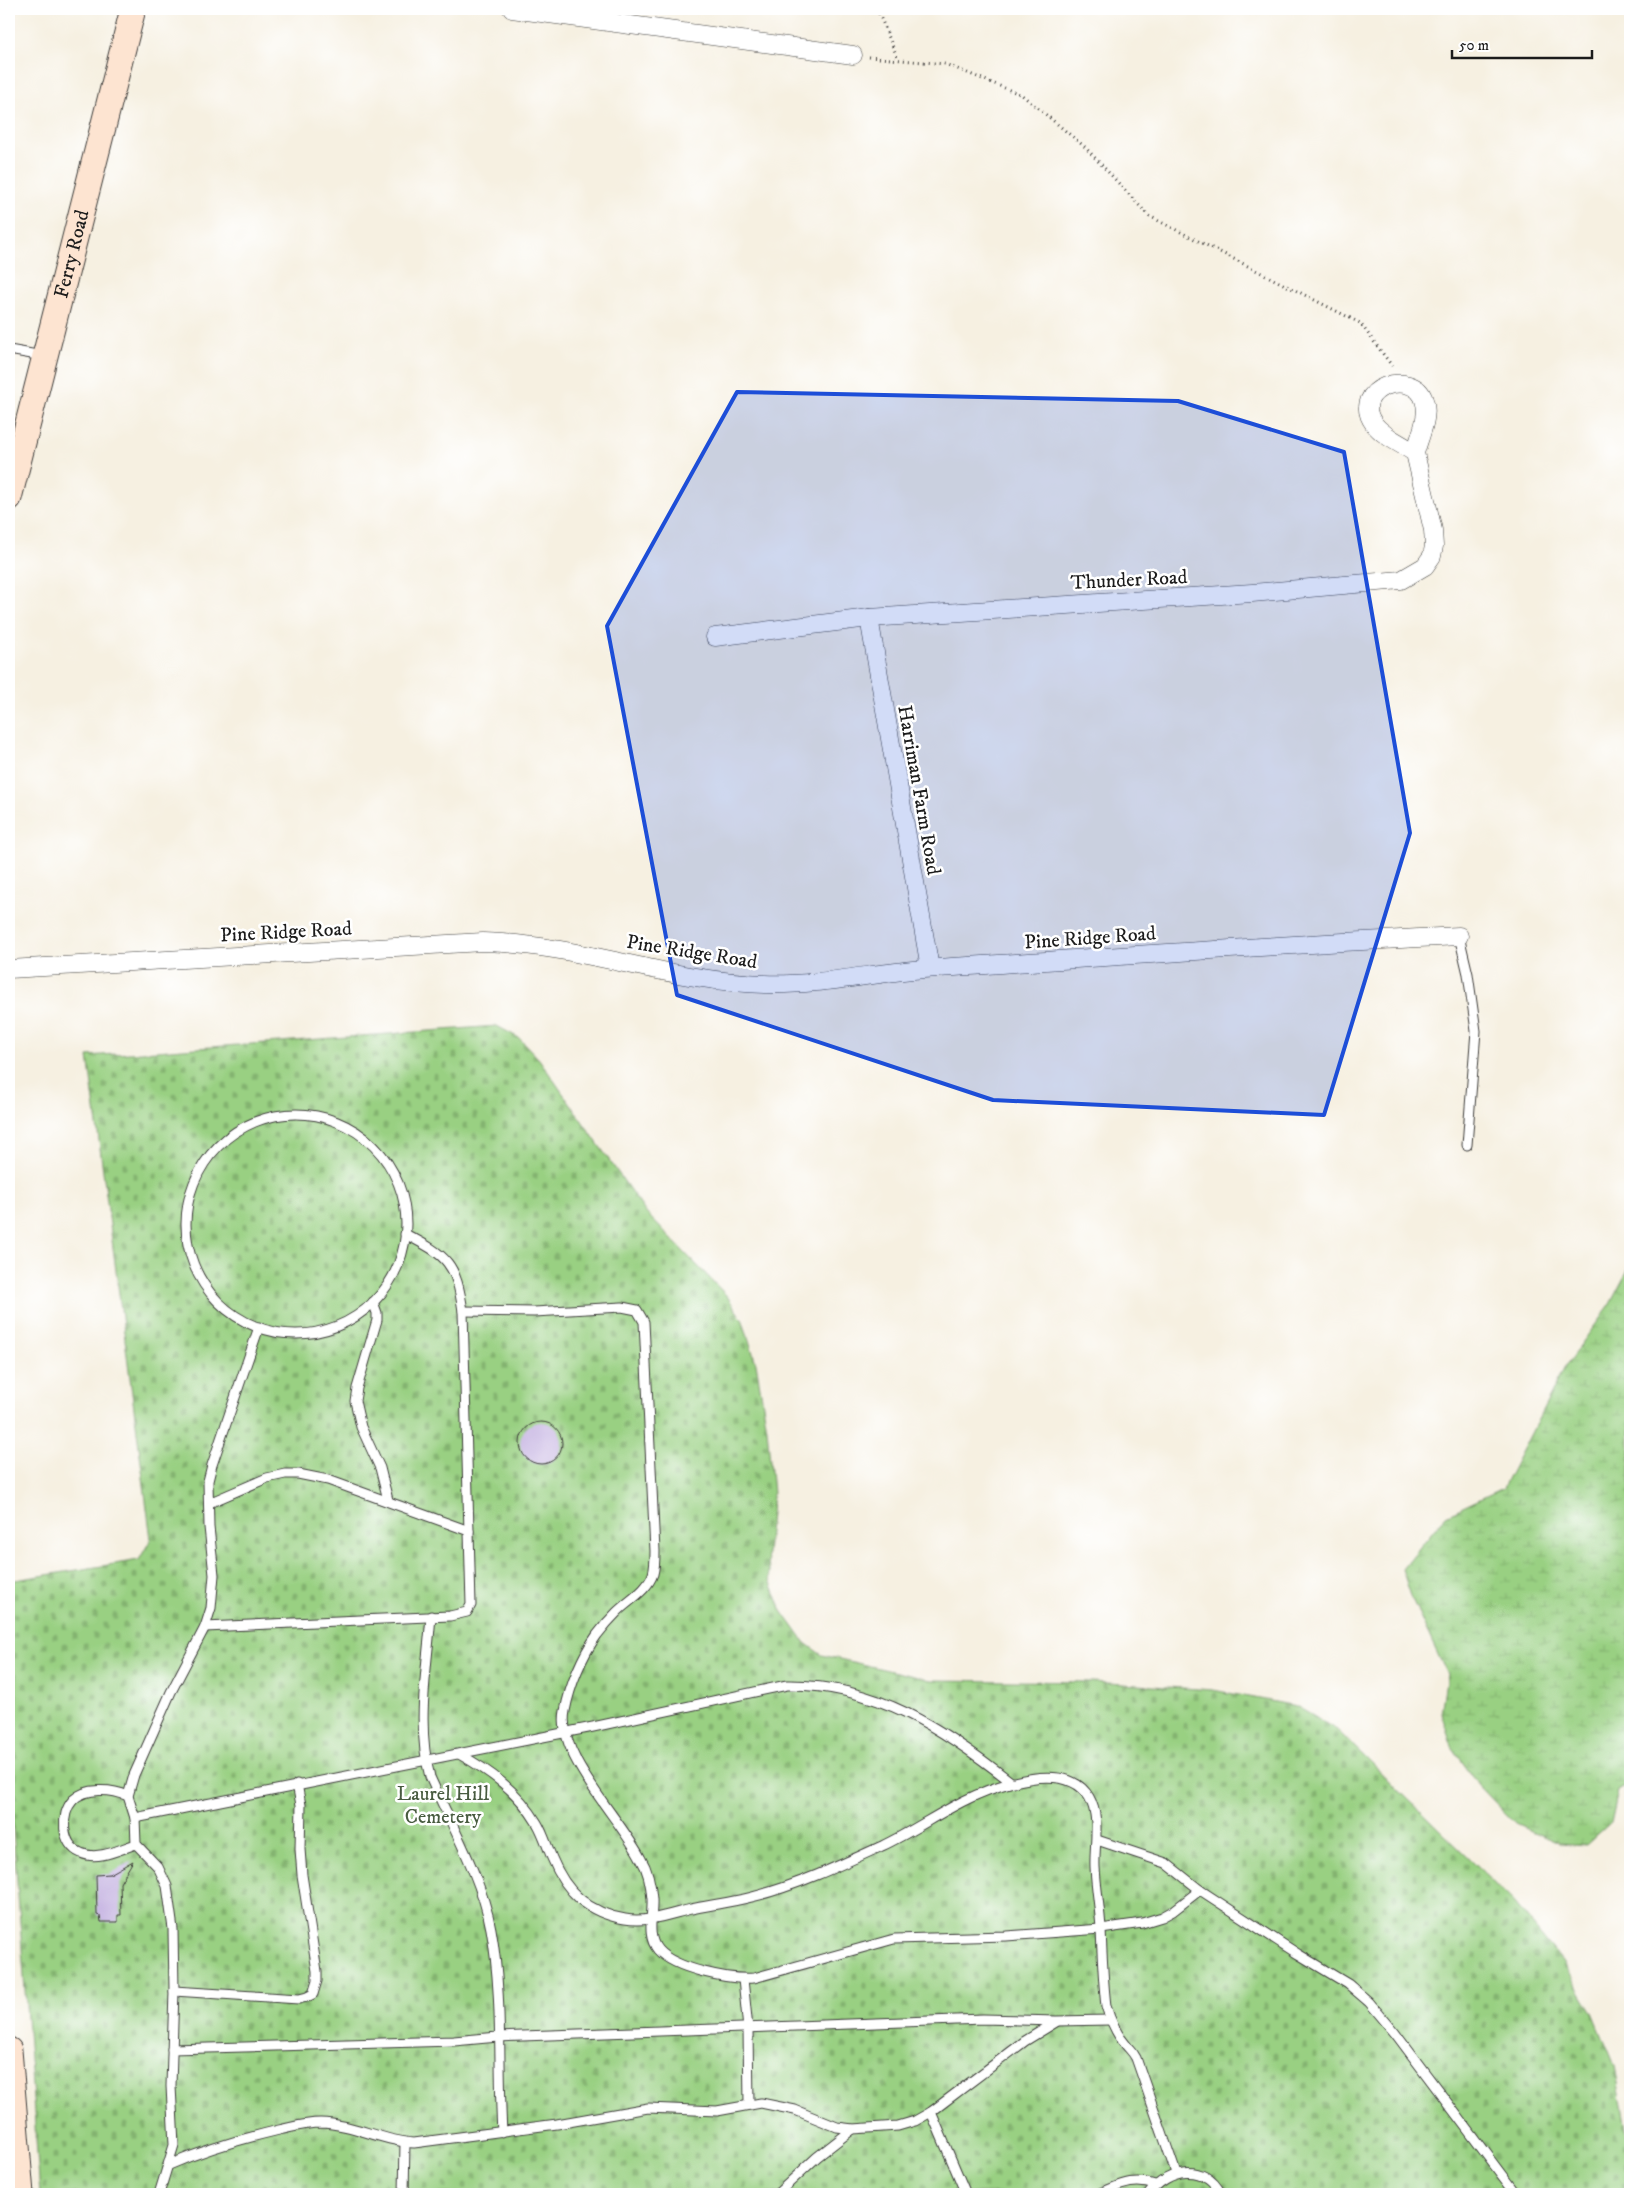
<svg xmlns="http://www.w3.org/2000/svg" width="1639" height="2203" font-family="'IM FELL DW Pica',serif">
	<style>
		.wetland { fill: url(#wetland-marsh); stroke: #5a764f }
		.cemetery { fill: url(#cemetery-stones); stroke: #5a764f }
		.building { fill: #cabae4 }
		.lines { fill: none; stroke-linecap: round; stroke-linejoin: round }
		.service-casing { stroke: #3d3c3a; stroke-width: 11 }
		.minor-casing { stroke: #3d3c3a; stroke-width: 19 }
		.secondary-casing { stroke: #3d3c3a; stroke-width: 27 }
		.path { stroke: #3d3c3a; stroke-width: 3; stroke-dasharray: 1 4; stroke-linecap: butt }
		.service { stroke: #fff; stroke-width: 9 }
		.minor { stroke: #fff; stroke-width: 18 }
		.secondary { stroke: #fde4d1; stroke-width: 25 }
		.marked { fill: #1d4ed8; fill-opacity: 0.2; stroke: #1d4ed8; stroke-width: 4; stroke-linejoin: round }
		.labels { text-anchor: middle; stroke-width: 5; stroke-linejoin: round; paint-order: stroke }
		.street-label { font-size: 20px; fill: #1c1c1c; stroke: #fff }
		.park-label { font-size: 20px; fill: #485b40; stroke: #fff }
	</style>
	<defs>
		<pattern id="wetland-marsh" width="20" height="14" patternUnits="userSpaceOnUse" patternTransform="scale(1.25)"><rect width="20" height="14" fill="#99d082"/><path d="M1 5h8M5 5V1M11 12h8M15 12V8" fill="none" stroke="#83b270"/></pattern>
		<pattern id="cemetery-stones" width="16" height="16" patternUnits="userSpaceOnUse" patternTransform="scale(1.25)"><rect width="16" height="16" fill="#99d082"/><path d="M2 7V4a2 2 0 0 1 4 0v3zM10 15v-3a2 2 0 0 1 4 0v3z" fill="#83b270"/></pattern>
	</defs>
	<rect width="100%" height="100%" fill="#fff"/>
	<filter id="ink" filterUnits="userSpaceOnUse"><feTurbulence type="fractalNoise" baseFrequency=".02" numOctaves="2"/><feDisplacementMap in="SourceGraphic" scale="10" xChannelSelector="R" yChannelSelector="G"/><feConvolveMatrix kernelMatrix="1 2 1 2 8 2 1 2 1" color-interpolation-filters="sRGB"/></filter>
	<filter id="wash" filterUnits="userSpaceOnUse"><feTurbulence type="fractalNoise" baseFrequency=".0096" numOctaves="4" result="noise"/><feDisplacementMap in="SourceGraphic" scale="20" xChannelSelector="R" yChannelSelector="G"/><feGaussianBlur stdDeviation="1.12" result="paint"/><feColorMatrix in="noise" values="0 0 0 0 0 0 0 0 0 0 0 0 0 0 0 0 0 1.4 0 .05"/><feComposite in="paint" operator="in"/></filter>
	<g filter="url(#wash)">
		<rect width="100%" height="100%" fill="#f6f0e1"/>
		<!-- wetland -->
		<path class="wetland" d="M1630,1266v518l-12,7 -7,32 -24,22 -28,-2 -42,-18 -36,-37 -28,-39 -12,-36 6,-39 -35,-75 -10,-30 44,-54 57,-27 63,-123 43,-59z"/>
		<!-- cemetery -->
		<path class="cemetery" d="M497,1026l22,12 20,21 107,154 81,83 16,25 13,42 11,66 6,64 -6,60 3,27 12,31 23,32 17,12 109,25 161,2 121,8 83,16 41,24 177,172 48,59 31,51 22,54 14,79 1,49h-1590l-31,-421v-192l130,-21 12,-21 -63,-483z"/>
		<g id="blocks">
			<!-- building -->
			<g class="building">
				<circle cx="541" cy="1443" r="21"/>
				<path d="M133,1861l-13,22 1,32h-3v7h-17l-1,-6 -3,-1 -1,-40 14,-1z"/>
			</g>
		</g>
	</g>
	<g filter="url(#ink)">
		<use href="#blocks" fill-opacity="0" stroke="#3d3c3a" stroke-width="1"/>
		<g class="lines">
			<defs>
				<g id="service">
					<path d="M9,350l34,6"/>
					<path d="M1459,936l9,38 8,57 -9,114"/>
					<circle cx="296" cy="1224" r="110"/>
					<path d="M373,1302l4,11v7l-20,68 -2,13 6,26 19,41 8,32"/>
					<path d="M463,1311l71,1 88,-5 15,3 7,12 11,229c0,8 0,16 -2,23 -6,17 -24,26 -36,38 -7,7 -14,15 -20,23 -15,21 -27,50 -32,76 -9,45 56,108 76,148 7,11 10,27 11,40 1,17 -6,37 6,51 17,19 72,30 96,28l140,-39 112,-3 95,-7 41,-6 20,-6 11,-6 27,-21"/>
					<path d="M209,1503l58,-25 18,-4h13l30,6 141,51"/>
					<path d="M431,1616c-4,53 -15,109 -1,161 21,47 52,102 61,152 12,66 7,136 11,203"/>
					<path d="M205,1627l245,-11 17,-4 4,-7 -8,-294c-7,-48 -15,-55 -58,-77"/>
					<path d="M459,1754c31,17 59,37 78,69 6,10 10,23 15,35 14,34 36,55 73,61 22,4 45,-5 66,-10 20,-4 41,-7 61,-12 44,-11 89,-32 130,-51 44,-21 79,-50 128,-63 26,-7 63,-13 79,14 12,21 5,47 6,70 1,21 5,42 6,62 1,26 2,51 5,77 4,13 11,29 20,39 4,5 7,7 10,13l40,115"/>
					<path d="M128,1796c-16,-7 -42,-9 -55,4 -13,14 -12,45 8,53 17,8 39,-4 55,-9"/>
					<path d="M135,1818l458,-91 194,-42c89,-1 157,44 224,97"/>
					<path d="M1097,1840l69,23 34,27 98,64 50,30 21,18 26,31 121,161"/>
					<path d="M743,1979l5,50 1,76"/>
					<path d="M174,1991l125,8 8,-2 6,-3 4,-13v-10l-15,-96 -2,-26 1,-44 -4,-21"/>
					<path d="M172,2049l282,-8 44,-4 485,-18 73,2 54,-1"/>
					<path d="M931,2112l35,82"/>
					<path d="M169,2165c35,-15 72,-26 110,-35 14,-3 27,-7 41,-7 33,1 62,18 94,20l143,-19 91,-16 69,3 44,-8 34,7 42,17 16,2 45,-3 17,-5 16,-9 94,-71 31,-19"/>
					<path d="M159,2194l15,-49 -3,-59 3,-95 -1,-62 -6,-43 -9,-19 -22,-23 -1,-26 -7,-22 6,-21 37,-83 34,-65 6,-19 3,-33 -5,-48 -1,-46 4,-16 47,-138"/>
					<path d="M404,2194l1,-52"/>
					<path d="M777,2194l40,-37 36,-28"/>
					<path d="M1098,2194c21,-8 34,-17 57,-9"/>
					<path d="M1149,2194c18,-25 56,-32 72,0"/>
				</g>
				<g id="minor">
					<path d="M512,9l341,46"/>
					<path d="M869,618l61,350"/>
					<path d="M715,637l154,-19 383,-25 149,-13 24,-14 7,-10 2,-10 -1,-16 -18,-77c-13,-9 -31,-16 -41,-29 -26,-36 40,-57 50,-24 6,16 -5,38 -9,53"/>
					<path d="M9,969l474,-27c96,2 187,40 282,42 58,2 115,-13 172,-16 174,-11 348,-24 522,-32"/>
				</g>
				<g id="secondary">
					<path id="s1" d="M9,498l124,-489"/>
					<path d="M9,2050l12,144"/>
				</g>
			</defs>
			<!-- service casing -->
			<use href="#service" class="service-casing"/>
			<!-- minor casing -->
			<use href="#minor" class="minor-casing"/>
			<!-- secondary casing -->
			<use href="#secondary" class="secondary-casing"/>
			<!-- path -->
			<g class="path">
				<path d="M877,9l21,50"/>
				<path d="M869,57l76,7 77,31 63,52 64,69 211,107 32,43"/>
			</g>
			<!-- service -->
			<use href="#service" class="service"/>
			<!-- minor -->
			<use href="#minor" class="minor"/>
			<!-- secondary -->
			<use href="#secondary" class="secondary"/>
		</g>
	</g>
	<!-- marked area -->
	<path class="marked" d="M737,392l441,9 166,51 66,381 -86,282 -331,-15 -316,-105 -70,-369z"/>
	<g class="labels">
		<!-- street labels -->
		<g class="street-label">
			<text dy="7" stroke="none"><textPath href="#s1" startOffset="252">Ferry Road</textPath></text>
			<text transform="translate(1129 579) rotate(-3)" y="7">Thunder Road</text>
			<text transform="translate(920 790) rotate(80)" y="7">Harriman Farm Road</text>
			<text transform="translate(286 931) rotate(-3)" y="7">Pine Ridge Road</text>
			<text transform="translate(1090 937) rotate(-4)" y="7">Pine Ridge Road</text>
			<text transform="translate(692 951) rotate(9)" y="7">Pine Ridge Road</text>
		</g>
		<!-- park labels -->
		<g class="park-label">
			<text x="443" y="1800">Laurel Hill<tspan x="443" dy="23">Cemetery</tspan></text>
		</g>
	</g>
	<!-- margin -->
	<rect width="1639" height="2203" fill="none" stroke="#fff" stroke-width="30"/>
	<!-- scale -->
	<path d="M1452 50v8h140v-8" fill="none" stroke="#1c1c1c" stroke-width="2.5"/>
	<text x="1459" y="50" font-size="15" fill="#1c1c1c" stroke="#ffffff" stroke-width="4" paint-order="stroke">50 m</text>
</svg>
